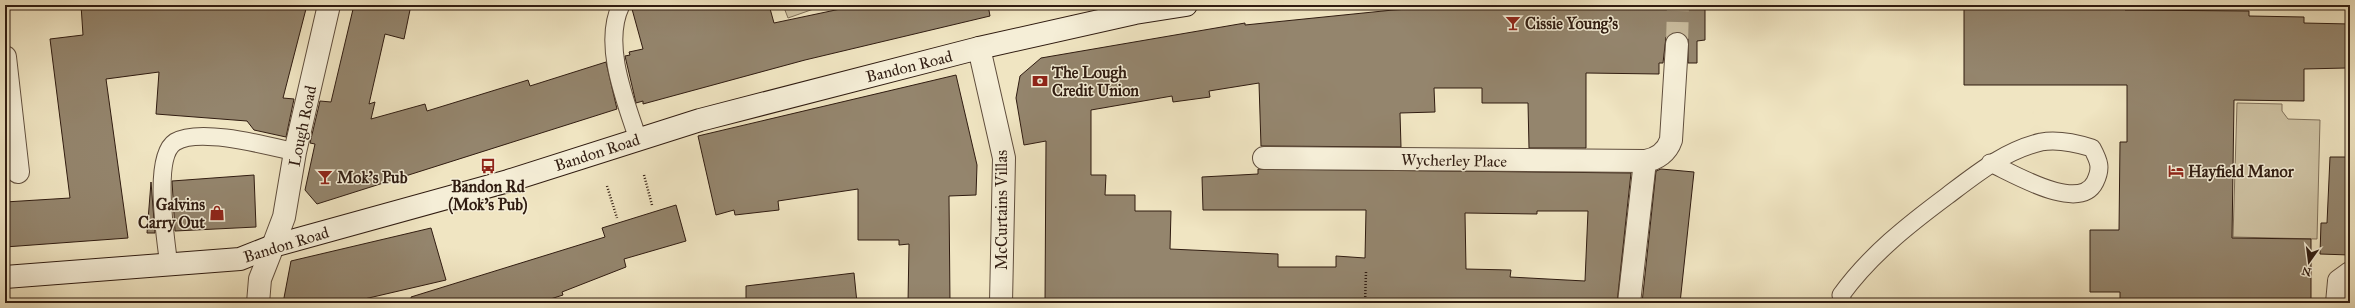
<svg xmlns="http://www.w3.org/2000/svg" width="2355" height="308" font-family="'IM FELL Great Primer',serif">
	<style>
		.green { fill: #cfc3a4; stroke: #80705a }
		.building { fill: #94856d; stroke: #301c11; fill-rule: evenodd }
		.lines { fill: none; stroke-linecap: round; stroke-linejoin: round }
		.pedestrian-tunnel { stroke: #cabd9f; stroke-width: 22; stroke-dasharray: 22 11; stroke-linecap: butt }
		.service-casing { stroke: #604e3d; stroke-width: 19 }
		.minor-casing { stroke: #604e3d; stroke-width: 24 }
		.tertiary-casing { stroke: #604e3d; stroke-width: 24 }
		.secondary-casing { stroke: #301c11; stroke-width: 24 }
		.path { stroke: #301c11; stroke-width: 2.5; stroke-dasharray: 1 2; stroke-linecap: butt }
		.service { stroke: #f5eed7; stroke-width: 17 }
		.minor { stroke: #f5eed7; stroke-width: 22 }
		.tertiary { stroke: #f5eed7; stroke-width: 22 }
		.secondary { stroke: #f5eed7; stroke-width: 22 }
		.labels { text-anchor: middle; stroke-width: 3; stroke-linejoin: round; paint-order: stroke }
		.poi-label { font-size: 16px; font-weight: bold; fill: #301c11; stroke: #f5eed7; text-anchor: start }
		.street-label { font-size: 16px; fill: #301c11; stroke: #f5eed7 }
	</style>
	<rect width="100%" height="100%" fill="#f0e5c2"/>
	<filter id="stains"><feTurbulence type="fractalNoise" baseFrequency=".005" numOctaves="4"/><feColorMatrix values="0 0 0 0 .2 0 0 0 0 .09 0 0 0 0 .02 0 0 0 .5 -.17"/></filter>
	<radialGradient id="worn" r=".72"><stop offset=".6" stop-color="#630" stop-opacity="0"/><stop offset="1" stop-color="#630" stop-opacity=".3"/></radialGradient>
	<!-- green -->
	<g class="green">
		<path d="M783,5h42l-37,13z"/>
		<path d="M2237,103l45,1v7l6,8 32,1 -3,119 -84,-2z"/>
	</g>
	<!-- building -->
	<g class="building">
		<path d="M81,5h226l-24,93 11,1 -8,38 -32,-7 -7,-9 -91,-7 3,-42 -53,7 22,159 -123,9v-45l65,-4 -20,-159 33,-4z"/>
		<path d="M354,5h57l-7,34 -19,-5 -16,70 6,-2 -4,17 54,-15 2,7 101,-31 2,6 76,-24 11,47 -300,95 -12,-14 10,-46 -5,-1 10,-42 11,1z"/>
		<path d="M648,5h121l5,18 71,-15v-3h143l2,11 -185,44 -162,44v-3l-7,2 -11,-47 5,-1 -1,-3 14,-3 -11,-40z"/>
		<path d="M1480,5l225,2v33l-8,1v22h-9v-24l-4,-5 -7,-2 -6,1 -5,4 -3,26h-4v11l-73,-1v75h-57l-1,-45h-46v-15h-48l1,24 -35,1 1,34 -140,-1 -2,-63 -50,8 1,6 -37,5 -1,-6 -81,14v65h15l-1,20h30v16h36l-1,38 108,5v13h58v-11l29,2 1,-48h-163l-1,-33 56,-3v-5l373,4 -14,130h-572l1,-162 -22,4 -8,-47 4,-22 21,-18 204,-35v2l148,-15zM1537,211h51l-3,70 -75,-4 1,-7 -45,-1 -1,-56 72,1z"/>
		<path d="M1964,5h161v5l124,1v5l55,1v6l46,1v36h-4v8l-42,1v32l-70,-1 -2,138 79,1v64h-191v-11h-30v-62h29l1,-88h7v-57h-163z"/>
		<path d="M956,75l21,90 -1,30 -27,1 1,107h-42l1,-59 -10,1v-5h-41v-51l-80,12 1,9 -44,5 -1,-5 -18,5 -18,-79z"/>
		<path d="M2330,157h20v98l-30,-1 1,-31h6z"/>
		<path d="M1661,169l33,3 -14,131h-38l14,-132z"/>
		<path d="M254,175l2,52 -81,4 -3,-50z"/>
		<path d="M151,182l4,51h-8z"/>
		<path d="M676,205l10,36 -62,18 2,8 -64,25 1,3 -25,8h-126l-1,-6 194,-60 -3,-9z"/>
		<path d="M431,228l15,52 -86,20v3h-77l8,-42z"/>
		<path d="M854,273l3,30h-111v-17z"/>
	</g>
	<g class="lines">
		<!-- pedestrian-tunnel -->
		<path class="pedestrian-tunnel" d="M1677,44l1,-39"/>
		<defs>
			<g id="service">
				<path d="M621,5c-19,39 4,95 17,134"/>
				<path d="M169,266c-3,-25 -17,-109 6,-124 25,-15 93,4 120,10"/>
				<path d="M1843,303l-2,-8c29,-40 67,-70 106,-99 29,-22 57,-45 94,-54 16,-3 35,1 51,6 7,13 10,20 3,34 -16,32 -84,-10 -105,-19"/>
			</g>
			<g id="minor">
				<path d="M979,48l25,110 -3,145"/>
				<path d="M5,57l13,115"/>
				<path d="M1264,158l381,3"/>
				<path d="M258,303l2,-24 13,-33"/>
				<path d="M1629,303l16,-142c12,-2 22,-9 26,-21l6,-96"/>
				<path d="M2337,303l2,-22 11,-8"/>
			</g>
			<path id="tertiary" d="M273,246l11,-29 11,-65 34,-147"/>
			<path id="secondary" d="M5,277l235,-18 33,-13 235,-65 192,-61 279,-72 156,-35 51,-8"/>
		</defs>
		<!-- service casing -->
		<use href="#service" class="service-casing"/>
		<!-- minor casing -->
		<use href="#minor" class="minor-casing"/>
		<!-- tertiary casing -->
		<use href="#tertiary" class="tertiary-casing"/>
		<!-- secondary casing -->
		<use href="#secondary" class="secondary-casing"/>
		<!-- path -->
		<g class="path">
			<path d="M644,175l8,30"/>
			<path d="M607,186l10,32"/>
			<path d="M1365,303l1,-31"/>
		</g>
		<!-- service -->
		<use href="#service" class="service"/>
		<!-- minor -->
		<use href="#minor" class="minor"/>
		<!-- tertiary -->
		<use href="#tertiary" class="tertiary"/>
		<!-- secondary -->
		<use href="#secondary" class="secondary"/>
	</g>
	<!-- icons -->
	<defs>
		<symbol id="bar-bare" viewBox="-9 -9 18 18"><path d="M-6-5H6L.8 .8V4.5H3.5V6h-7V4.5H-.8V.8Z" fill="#8f2418" stroke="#f5eed7" stroke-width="2.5" paint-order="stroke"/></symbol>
		<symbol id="bank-bare" viewBox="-9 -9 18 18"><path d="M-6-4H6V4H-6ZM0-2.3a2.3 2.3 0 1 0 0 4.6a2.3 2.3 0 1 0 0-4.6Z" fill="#8f2418" stroke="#f5eed7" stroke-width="2.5" paint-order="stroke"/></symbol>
		<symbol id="bus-bare" viewBox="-9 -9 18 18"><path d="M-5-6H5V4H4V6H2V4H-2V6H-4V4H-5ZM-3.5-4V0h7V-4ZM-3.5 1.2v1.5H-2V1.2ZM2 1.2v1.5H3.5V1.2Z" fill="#8f2418" stroke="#f5eed7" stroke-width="2.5" paint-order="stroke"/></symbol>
		<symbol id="hotel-bare" viewBox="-9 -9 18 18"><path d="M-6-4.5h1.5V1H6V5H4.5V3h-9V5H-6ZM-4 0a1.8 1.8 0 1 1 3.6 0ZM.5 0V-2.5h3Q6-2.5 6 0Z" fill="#8f2418" stroke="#f5eed7" stroke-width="2.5" paint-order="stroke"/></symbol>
		<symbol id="shop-bare" viewBox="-9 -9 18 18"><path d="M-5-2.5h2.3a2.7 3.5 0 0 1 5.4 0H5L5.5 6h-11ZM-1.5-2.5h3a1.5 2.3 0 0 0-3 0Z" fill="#8f2418" stroke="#f5eed7" stroke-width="2.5" paint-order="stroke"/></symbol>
	</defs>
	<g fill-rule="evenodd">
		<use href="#bar-bare" x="1502" y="12" width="22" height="22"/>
		<use href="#bank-bare" x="1029" y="70" width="22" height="22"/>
		<use href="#bus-bare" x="477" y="155" width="22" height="22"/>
		<use href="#hotel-bare" x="2165" y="160" width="22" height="22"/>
		<use href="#bar-bare" x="314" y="166" width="22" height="22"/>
		<use href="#shop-bare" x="206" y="202" width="22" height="22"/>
	</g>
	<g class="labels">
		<!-- poi labels -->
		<g class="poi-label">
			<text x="1525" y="29">Cissie Young’s</text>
			<text x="1052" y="78">The Lough<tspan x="1052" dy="18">Credit Union</tspan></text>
			<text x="2188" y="177">Hayfield Manor</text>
			<text x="337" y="183">Mok's Pub</text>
			<text x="488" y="192" text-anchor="middle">Bandon Rd<tspan x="488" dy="18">(Mok's Pub)</tspan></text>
			<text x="205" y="210" text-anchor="end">Galvins<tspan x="205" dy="18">Carry Out</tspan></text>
		</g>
		<!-- street labels -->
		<g class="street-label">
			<text transform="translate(909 66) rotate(-14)" y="6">Bandon Road</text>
			<text transform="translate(302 126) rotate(-78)" y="6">Lough Road</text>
			<text transform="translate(597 152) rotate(-18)" y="6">Bandon Road</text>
			<text transform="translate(1454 160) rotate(1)" y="6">Wycherley Place</text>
			<text transform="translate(1001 210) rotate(-90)" y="6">McCurtains Villas</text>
			<text transform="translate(286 244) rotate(-17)" y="6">Bandon Road</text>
		</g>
	</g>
	<!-- margin -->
	<rect width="2355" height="308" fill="none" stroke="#f0e5c2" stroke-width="20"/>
	<rect x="6" y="6" width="2343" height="296" fill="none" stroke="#301c11" stroke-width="2"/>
	<rect x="10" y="10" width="2335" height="288" fill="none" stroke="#301c11"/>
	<!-- north arrow -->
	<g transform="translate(2309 262) rotate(194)" stroke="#f5eed7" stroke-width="3" paint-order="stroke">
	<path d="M0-3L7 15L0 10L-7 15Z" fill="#301c11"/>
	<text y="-6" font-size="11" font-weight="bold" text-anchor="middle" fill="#301c11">N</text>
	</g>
	<rect width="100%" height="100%" filter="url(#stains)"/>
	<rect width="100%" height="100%" fill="url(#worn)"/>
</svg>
